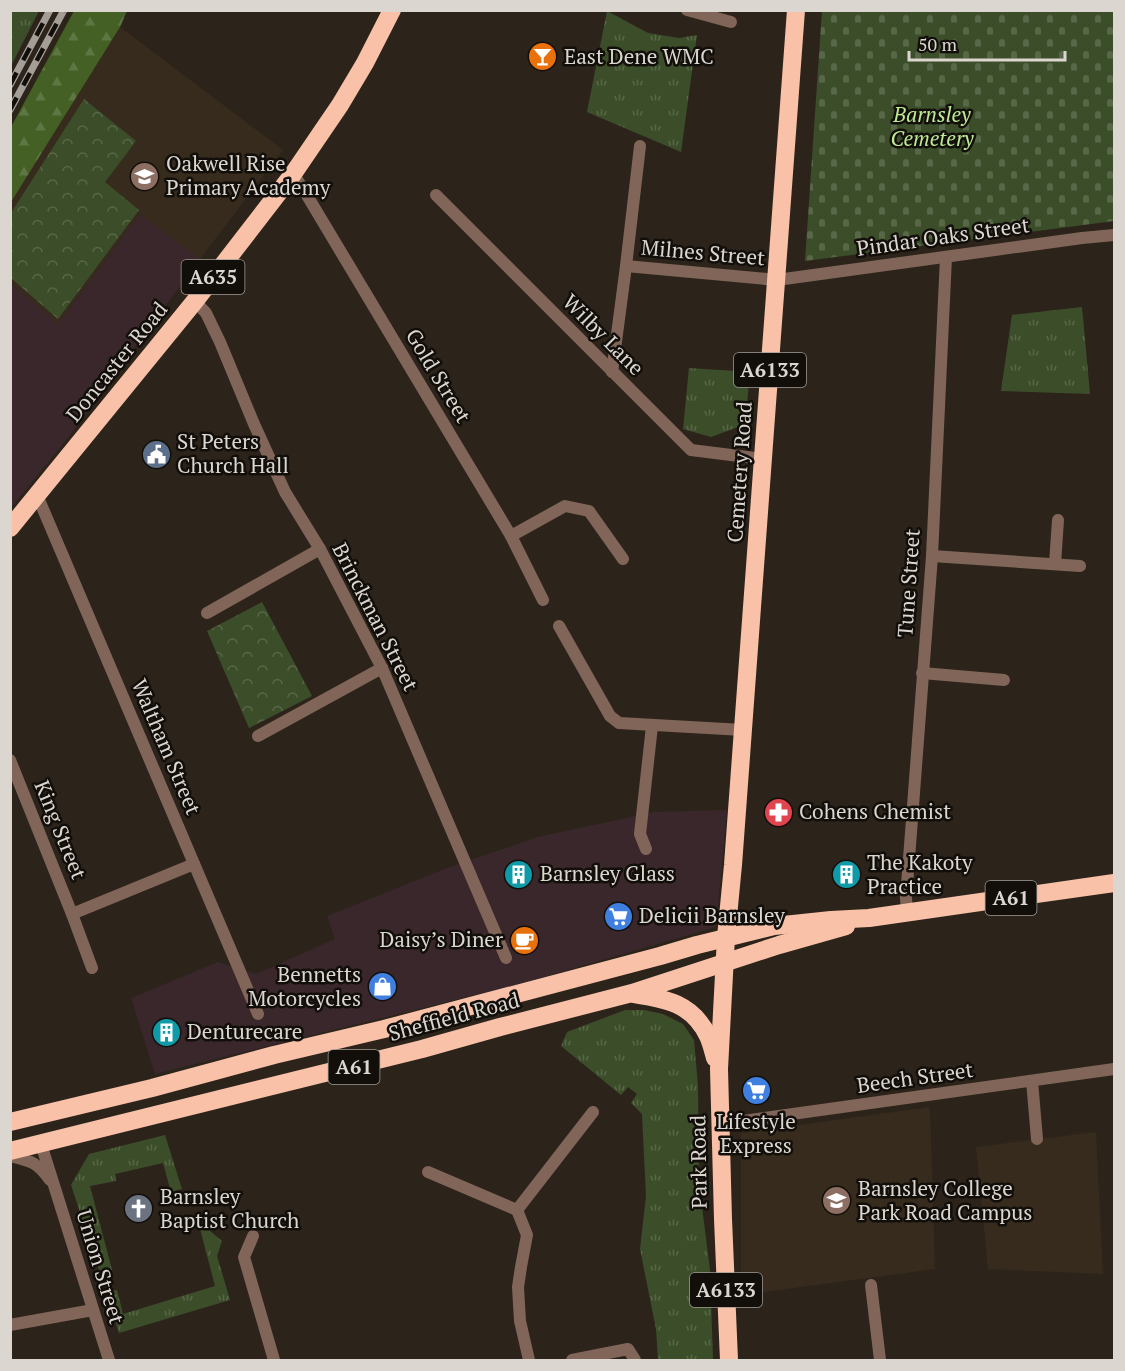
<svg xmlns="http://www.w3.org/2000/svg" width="1125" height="1371" font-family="'PT Serif',serif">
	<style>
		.commercial { fill: #3a272c }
		.built { fill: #372b1d }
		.grass { fill: url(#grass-tufts) }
		.forest { fill: url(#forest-firs) }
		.cemetery { fill: url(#cemetery-stones) }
		.park { fill: url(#park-crowns) }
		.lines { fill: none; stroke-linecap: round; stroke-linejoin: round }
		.street { stroke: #816558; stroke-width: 12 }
		.highway { stroke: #f9c1a7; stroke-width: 18 }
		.rail-casing { stroke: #a49e97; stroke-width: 7 }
		.rail { stroke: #120e0a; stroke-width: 4.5; stroke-dasharray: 14; stroke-linecap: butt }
		.labels { text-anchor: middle; stroke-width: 5; stroke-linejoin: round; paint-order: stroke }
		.shield { fill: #120e0a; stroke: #9f9a95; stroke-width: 1.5 }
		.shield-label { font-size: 20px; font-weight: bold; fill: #dbd6d0 }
		.poi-label { font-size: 21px; fill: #dbd6d0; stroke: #120e0a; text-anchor: start }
		.park-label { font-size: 21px; font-style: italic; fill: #beea93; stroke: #120e0a }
		.street-label { font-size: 21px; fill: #dbd6d0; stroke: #120e0a }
	</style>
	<defs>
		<pattern id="grass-tufts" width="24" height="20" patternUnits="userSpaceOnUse" patternTransform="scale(1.5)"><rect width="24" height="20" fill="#3c4e29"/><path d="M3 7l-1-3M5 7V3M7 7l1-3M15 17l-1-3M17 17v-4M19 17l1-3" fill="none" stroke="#586747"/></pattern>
		<pattern id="forest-firs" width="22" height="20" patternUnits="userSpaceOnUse" patternTransform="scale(1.5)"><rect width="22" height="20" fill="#446024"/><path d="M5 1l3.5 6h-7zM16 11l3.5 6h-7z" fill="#5e7643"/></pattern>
		<pattern id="cemetery-stones" width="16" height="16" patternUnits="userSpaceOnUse" patternTransform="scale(1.5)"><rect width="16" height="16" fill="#3c4e29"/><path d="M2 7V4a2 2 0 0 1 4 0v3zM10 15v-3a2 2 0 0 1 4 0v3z" fill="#586747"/></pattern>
		<pattern id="park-crowns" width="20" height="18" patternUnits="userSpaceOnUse" patternTransform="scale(1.5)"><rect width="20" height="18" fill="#3c4e29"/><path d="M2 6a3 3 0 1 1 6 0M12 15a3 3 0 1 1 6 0" fill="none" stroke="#586747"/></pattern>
	</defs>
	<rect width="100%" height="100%" fill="#2c241b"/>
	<!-- commercial -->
	<g class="commercial">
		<path d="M140,214l60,45 -130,176 -59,73v-224l47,40z"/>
		<path d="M727,810l-11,117 -196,57 -365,90 -24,-76 87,-36 38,12 79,-35 -8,-23 120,-48 91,-31 116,-25z"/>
	</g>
	<!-- built -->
	<g class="built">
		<path d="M120,27l163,123 -83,109 -60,-45 -82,110 -47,-40 -1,-82z"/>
		<path d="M930,1107l5,162 -194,26v-162z"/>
		<path d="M1096,1132l7,142 -115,-5 -12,-122z"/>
	</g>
	<!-- grass -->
	<g class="grass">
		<path d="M11,10l28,1 -28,55 -1,-55z"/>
		<path d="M607,11l41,22 31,5 18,-3 -16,117 -94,-40z"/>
		<path d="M1082,307l8,87 -89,-3 11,-76z"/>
		<path d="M689,368l61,4 -4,42 -8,13 -27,10 -28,-8z"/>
		<path d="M625,1010h19l19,4 20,10 11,16 4,46 1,97 11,87 3,90h-55l-2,-31 -16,-80 6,-53 -4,-82 -11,-11 6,-9 -9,-7 -7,8 -60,-49 6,-14z"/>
		<path d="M165,1135l17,54 -11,3 -8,-29 -48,11 1,7 -26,5 22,84 -12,3 -29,-88 18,-31z"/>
		<path d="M198,1221l24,20 -5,15 13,44 -111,33 -13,-41 11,-2 6,24 92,-28z"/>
	</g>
	<!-- forest -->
	<path class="forest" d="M74,11h53l-7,16 -109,175v-75z"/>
	<!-- cemetery -->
	<path class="cemetery" d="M822,11h292v210l-309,40z"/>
	<!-- park -->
	<g class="park">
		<path d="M84,99l52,42 -31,41 34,28 -81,109 -47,-41v-65z"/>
		<path d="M262,602l50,94 -63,32 -42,-97z"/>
	</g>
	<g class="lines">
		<!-- street -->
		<g class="street">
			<path d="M687,10l44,12"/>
			<path d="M293,174l9,13 209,349 32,64"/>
			<path d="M436,195l255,255 72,9"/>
			<path d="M626,266l151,14 305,-42 32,-3"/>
			<path d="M195,301l11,12 14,29 34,82 31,68 35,57 62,119 124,290"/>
			<path d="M612,372l14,-106 14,-120"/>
			<path d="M37,495l221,519"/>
			<path d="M511,536l54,-30 24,5 34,48"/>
			<path d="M932,556l148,10"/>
			<path d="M1055,564l3,-44"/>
			<path d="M207,613l113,-64"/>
			<path d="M559,626l51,90 9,7 124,7"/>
			<path d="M922,673l82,7"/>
			<path d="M258,736l124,-68"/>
			<path d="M10,760l62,154 20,54"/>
			<path d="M646,849l-6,-15 12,-108"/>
			<path d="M907,912l-1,-14 26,-342 14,-299"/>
			<path d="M72,914l122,-50"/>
			<path d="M1032,1081l5,58"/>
			<path d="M721,1124l393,-55"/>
			<path d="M41,1144l68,216"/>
			<path d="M10,1156c21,5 27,6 40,24"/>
			<path d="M428,1172l89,38 10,25 -6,32 -3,20 2,34 9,39"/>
			<path d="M517,1210l76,-98"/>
			<path d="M253,1236l-9,21 30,103"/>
			<path d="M871,1285l9,75"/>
			<path d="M10,1325l83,-15"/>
			<path d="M572,1360l56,-11 7,11"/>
		</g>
		<!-- highway -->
		<g class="highway">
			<path d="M10,528l185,-227 98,-127 47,-69 25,-42 27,-53"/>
			<path d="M634,994c32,5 58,9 74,42 3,6 5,15 7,22"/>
			<path d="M10,1122l142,-34 122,-33 110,-26 276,-73 37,-11 77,-19 57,-6 38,-2 245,-35"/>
			<path d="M10,1151l412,-102 78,-22 132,-34 147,-48 67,-19"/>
			<path d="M729,1360l-6,-141 -4,-150 7,-132 7,-72 63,-855"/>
		</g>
		<defs>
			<g id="rail">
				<path d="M10,85l40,-75"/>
				<path d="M10,110l54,-100"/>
			</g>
		</defs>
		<!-- rail casing -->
		<use href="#rail" class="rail-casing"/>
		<!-- rail -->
		<use href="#rail" class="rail"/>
	</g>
	<!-- icons -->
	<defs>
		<symbol id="bar-disc" viewBox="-11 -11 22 22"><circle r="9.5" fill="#e8710a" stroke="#120e0a"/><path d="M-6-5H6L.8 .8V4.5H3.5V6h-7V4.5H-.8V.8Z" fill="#fff"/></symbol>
		<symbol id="school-disc" viewBox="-11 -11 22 22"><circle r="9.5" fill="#8d6e63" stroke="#120e0a"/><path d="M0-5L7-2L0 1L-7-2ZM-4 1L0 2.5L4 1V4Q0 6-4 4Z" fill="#fff"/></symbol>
		<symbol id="civic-disc" viewBox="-11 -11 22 22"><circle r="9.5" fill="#5c6f8a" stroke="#120e0a"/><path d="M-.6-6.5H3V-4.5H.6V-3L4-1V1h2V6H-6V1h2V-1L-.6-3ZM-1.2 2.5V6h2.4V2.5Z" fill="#fff"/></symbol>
		<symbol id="pharmacy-disc" viewBox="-11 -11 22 22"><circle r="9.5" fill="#e0444e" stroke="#120e0a"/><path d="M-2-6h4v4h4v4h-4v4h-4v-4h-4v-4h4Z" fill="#fff"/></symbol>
		<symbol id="building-disc" viewBox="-11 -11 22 22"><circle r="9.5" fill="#0f9aa8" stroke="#120e0a"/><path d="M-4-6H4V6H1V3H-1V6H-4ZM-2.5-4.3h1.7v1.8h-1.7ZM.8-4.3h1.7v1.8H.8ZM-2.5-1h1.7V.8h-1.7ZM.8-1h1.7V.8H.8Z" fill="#fff"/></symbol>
		<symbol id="supermarket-disc" viewBox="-11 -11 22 22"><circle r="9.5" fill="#3f7fe0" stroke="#120e0a"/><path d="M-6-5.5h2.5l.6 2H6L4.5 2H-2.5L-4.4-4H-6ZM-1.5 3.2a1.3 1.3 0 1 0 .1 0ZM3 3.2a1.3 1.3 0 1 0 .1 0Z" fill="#fff"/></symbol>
		<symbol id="cafe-disc" viewBox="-11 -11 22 22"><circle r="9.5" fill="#e8710a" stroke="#120e0a"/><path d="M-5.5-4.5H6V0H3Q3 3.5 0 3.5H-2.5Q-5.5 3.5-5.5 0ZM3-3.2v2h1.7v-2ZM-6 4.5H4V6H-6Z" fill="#fff"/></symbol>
		<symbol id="shop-disc" viewBox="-11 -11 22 22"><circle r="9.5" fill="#3f7fe0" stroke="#120e0a"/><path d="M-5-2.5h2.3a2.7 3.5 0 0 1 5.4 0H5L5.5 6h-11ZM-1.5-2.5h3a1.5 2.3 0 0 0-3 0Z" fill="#fff"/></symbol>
		<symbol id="university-disc" viewBox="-11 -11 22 22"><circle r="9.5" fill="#8d6e63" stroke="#120e0a"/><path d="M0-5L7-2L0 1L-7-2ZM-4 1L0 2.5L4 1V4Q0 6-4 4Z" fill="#fff"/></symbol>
		<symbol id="church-disc" viewBox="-11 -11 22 22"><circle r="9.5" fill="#6b7280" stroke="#120e0a"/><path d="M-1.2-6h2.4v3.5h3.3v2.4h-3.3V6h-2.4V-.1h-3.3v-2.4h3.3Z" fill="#fff"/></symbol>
	</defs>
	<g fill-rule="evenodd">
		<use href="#bar-disc" x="526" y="40" width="33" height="33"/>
		<use href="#school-disc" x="128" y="160" width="33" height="33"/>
		<use href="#civic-disc" x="140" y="438" width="33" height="33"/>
		<use href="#pharmacy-disc" x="762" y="796" width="33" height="33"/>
		<use href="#building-disc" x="502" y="858" width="33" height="33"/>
		<use href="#building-disc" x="830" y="858" width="33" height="33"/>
		<use href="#supermarket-disc" x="602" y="900" width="33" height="33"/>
		<use href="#cafe-disc" x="508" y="924" width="33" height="33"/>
		<use href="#shop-disc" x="366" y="970" width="33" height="33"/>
		<use href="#building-disc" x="150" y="1016" width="33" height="33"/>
		<use href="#supermarket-disc" x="740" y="1074" width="33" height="33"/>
		<use href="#university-disc" x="820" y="1184" width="33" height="33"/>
		<use href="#church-disc" x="122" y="1192" width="33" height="33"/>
	</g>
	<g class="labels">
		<!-- shield labels -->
		<g class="shield">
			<rect x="181.5" y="260" width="63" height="34" rx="4.5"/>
			<rect x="734" y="353" width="72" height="34" rx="4.5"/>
			<rect x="985.5" y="881" width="51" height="34" rx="4.5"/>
			<rect x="328.5" y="1050" width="51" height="34" rx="4.5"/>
			<rect x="690" y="1273" width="72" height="34" rx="4.5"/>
		</g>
		<g class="shield-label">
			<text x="213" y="284">A635</text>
			<text x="770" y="377">A6133</text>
			<text x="1011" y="905">A61</text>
			<text x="354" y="1074">A61</text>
			<text x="726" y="1297">A6133</text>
		</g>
		<!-- poi labels -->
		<g class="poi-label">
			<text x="564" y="64">East Dene WMC</text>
			<text x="166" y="171">Oakwell Rise<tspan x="166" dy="24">Primary Academy</tspan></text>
			<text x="177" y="449">St Peters<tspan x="177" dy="24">Church Hall</tspan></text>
			<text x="799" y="819">Cohens Chemist</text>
			<text x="867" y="870">The Kakoty<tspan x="867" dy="24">Practice</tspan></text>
			<text x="540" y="881">Barnsley Glass</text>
			<text x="639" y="923">Delicii Barnsley</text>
			<text x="503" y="947" text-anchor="end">Daisy’s Diner</text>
			<text x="361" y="982" text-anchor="end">Bennetts<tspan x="361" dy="24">Motorcycles</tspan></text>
			<text x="187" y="1039">Denturecare</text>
			<text x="756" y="1129" text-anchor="middle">Lifestyle<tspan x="756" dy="24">Express</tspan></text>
			<text x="858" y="1196">Barnsley College<tspan x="858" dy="24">Park Road Campus</tspan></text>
			<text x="160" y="1204">Barnsley<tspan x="160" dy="24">Baptist Church</tspan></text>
		</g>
		<!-- park labels -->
		<g class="park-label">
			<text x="932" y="122">Barnsley<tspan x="932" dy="24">Cemetery</tspan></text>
		</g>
		<!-- street labels -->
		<g class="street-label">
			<text transform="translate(943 237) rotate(-8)" y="7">Pindar Oaks Street</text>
			<text transform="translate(703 253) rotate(5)" y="7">Milnes Street</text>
			<text transform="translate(603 335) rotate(45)" y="7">Wilby Lane</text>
			<text transform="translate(117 362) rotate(-51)" y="7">Doncaster Road</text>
			<text transform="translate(438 376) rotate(59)" y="7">Gold Street</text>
			<text transform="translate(740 472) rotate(-86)" y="7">Cemetery Road</text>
			<text transform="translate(909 583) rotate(-86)" y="7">Tune Street</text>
			<text transform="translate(375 617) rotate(63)" y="7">Brinckman Street</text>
			<text transform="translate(166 747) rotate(67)" y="7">Waltham Street</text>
			<text transform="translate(60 830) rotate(68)" y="7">King Street</text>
			<text transform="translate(454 1017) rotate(-15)" y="7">Sheffield Road</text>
			<text transform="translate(915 1078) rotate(-8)" y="7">Beech Street</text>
			<text transform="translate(699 1162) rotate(-91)" y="7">Park Road</text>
			<text transform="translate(100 1267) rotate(73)" y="7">Union Street</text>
		</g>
	</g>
	<!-- border -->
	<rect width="1125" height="1371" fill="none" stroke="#dbd6d0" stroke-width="24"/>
	<!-- scale -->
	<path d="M909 51v9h156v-9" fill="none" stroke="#dbd6d0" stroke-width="3"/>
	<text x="918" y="51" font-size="18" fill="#dbd6d0" stroke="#120e0a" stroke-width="4.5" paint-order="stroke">50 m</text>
</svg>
